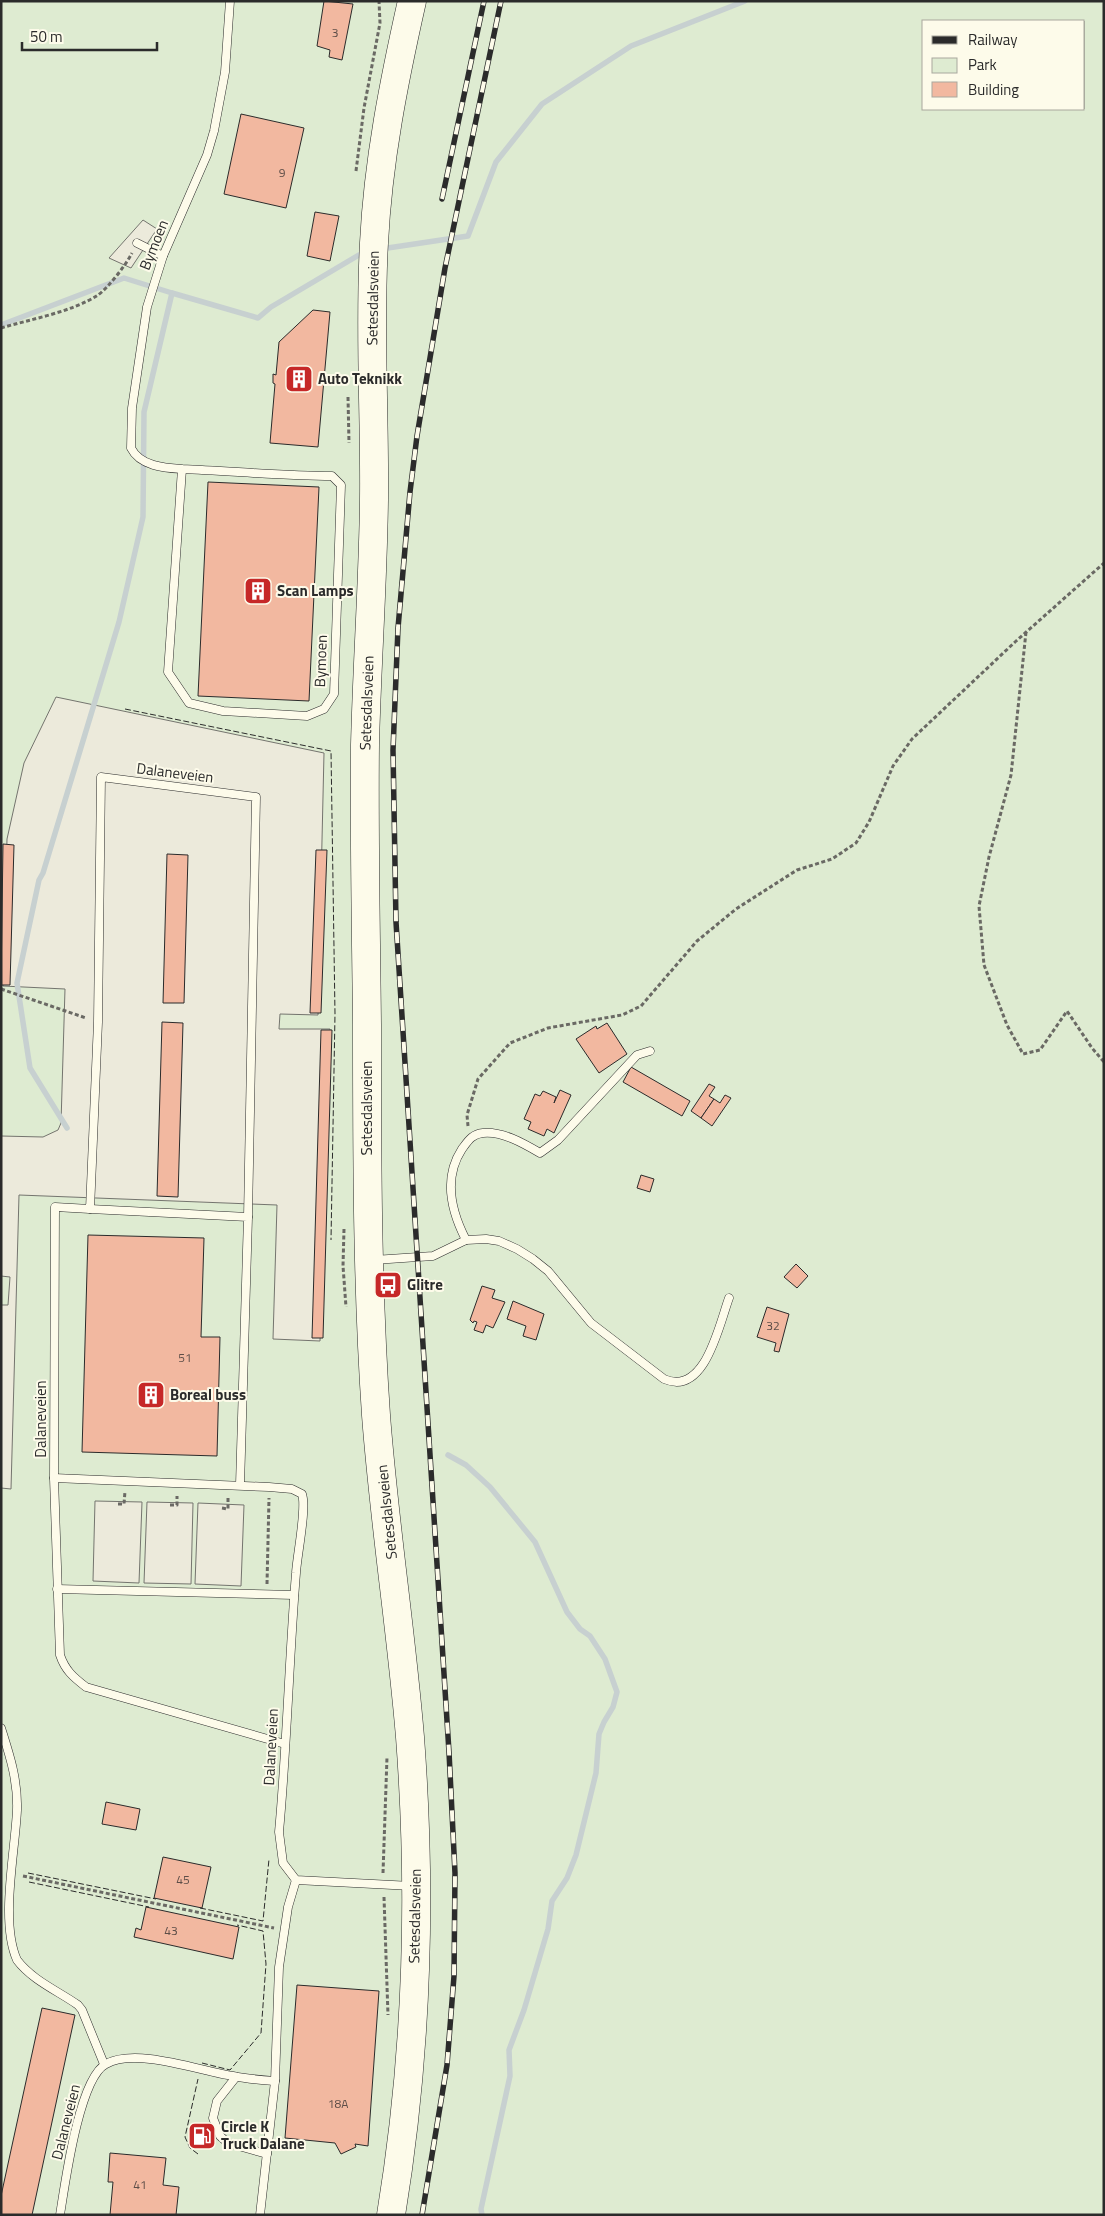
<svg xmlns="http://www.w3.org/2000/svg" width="1105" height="2216" font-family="'Titillium Web',sans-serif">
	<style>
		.green { fill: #deebd1; stroke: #74746e; fill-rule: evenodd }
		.parking { fill: #eceadb; stroke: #74746e }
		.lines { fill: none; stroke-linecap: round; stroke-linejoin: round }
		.stream { stroke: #c7d0d0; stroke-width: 5.5 }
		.building { fill: #f2b8a0; stroke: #2b2b2b }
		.lane-casing { stroke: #2b2b2b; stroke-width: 9 }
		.highway-casing { stroke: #2b2b2b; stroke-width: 29 }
		.path { stroke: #6a6964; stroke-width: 3; stroke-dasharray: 4 2.5; stroke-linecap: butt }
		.lane { stroke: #fdfbea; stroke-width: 8 }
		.highway { stroke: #fdfbea; stroke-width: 28 }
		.rail-casing { stroke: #2b2b2b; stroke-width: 5.5 }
		.rail { stroke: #fdfbea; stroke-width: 4; stroke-dasharray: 11; stroke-linecap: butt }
		.fence { stroke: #2b2b2b; stroke-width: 1; stroke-dasharray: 6 2.5; stroke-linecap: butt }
		.labels { text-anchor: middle; stroke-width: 4; stroke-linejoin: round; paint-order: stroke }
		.number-label { font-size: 12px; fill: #5d4e48 }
		.street-label { font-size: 15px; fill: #2b2b2b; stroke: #fdfbea }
		.poi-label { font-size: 15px; font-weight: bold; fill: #2b2b2b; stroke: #fdfbea; text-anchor: start }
	</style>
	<rect width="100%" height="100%" fill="#fdfbea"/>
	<!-- green -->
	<path class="green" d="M1,1h1103v2214h-1103zM924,21h160v88h-160z"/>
	<!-- parking -->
	<g class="parking">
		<path d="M143,220l14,9 -26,39 -22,-10z"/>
		<path d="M56,697l268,56 -6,262 -38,-1 -1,15h51l-10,312 -47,-2 4,-134 -258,-10 -8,294 -10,-1v-183h7l2,-28 -9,-1v-140l42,1 15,-7 3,-7 4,-134 -62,-3 4,-147 17,-76z"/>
		<path d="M95,1501l47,1 -3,81 -46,-2z"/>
		<path d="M147,1502l46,1 -2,81 -47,-1z"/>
		<path d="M198,1503l46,2 -3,81 -46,-2z"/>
	</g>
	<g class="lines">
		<!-- stream -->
		<g class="stream">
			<path d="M381,249l87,-13 28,-74 46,-58 89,-58 114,-45"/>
			<path d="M172,293l86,25 13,-11 93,-55"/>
			<path d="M1,325l123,-47 48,15 -28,119 -1,105 -24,105 -76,251 -4,7 -22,103 13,85 37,60"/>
			<path d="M448,1455l18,10 24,22 45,55 32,70 13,17 10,7 15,23 12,33 -4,15 -9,15 -5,12 -3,39 -20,82 -9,23 -15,23 -4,28 -24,81 -15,40 1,26 -29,133 1,6"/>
		</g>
	</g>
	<!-- building -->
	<g class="building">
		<path d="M324,1l29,3 -11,56 -13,-3 1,-7 -13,-4z"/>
		<path d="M241,114l63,14 -18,80 -62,-14z"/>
		<path d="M315,212l24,4 -9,45 -23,-5z"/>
		<path d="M313,310l17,2 -12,135 -48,-4 5,-59 -2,-1v-9l3,1 3,-33z"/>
		<path d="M208,482l111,5 -10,214 -111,-5z"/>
		<path d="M3,844l11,1 -4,140h-9z"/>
		<path d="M316,850h11l-6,163h-11z"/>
		<path d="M167,854l21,1 -4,148h-21z"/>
		<path d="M162,1022l21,1 -5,174 -21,-1z"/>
		<path d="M607,1023l20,31 -28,19 -23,-34 20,-13 1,3z"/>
		<path d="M321,1030h11l-9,308h-11z"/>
		<path d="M631,1067l59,34 -8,15 -59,-34z"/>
		<path d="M709,1084l6,3 -6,9 5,3 -13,19 -10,-7z"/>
		<path d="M560,1090l11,5 -17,38 -7,-4 -3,7 -16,-7 3,-7 -7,-3 11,-25 5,2 3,-5 13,6 -2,6z"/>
		<path d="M725,1095l6,3 -19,28 -11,-8 13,-19 6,4z"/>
		<path d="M641,1175l13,4 -4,13 -13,-4z"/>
		<path d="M88,1235l116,3 -3,99h19l-3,119 -135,-4z"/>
		<path d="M796,1264l12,12 -11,12 -13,-11z"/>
		<path d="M482,1286l13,4 -3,8 13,4 -12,26 -7,-3 -3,8 -9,-3 3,-8 -3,-1 -1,2 -3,-3z"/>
		<path d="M513,1301l31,13 -8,26 -13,-4 3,-10 -19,-7z"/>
		<path d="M767,1307l22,7 -10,38 -5,-1 2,-8 -19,-6z"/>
		<path d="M106,1802l34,7 -4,21 -34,-6z"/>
		<path d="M163,1857l48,10 -9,41 -48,-10z"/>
		<path d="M146,1907l93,20 -6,32 -99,-22 2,-9 5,2z"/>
		<path d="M297,1985l82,6 -11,155 -13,-2 1,3 -15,7 -6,-11 -50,-5z"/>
		<path d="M42,2008l33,7 -43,200h-31v-19z"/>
		<path d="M110,2153l56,5 -3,27 16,2 -3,28h-66l3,-33h-5z"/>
	</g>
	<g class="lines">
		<defs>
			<g id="lane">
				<path d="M137,243l26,13"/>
				<path d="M182,469l-14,203 21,31 34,8 84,5 17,-7 10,-15 7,-209 -9,-9c-50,0 -100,-5 -150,-7 -18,-1 -42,-3 -51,-21l1,-40 15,-101 16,-51 44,-101 7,-24 11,-59 5,-71"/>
				<path d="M90,1209l158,8 -8,268"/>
				<path d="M248,1217l8,-420 -155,-20 -3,245 -8,187 -35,-2 -1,271 6,177c5,15 13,22 26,32l199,57"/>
				<path d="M466,1240c-15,-29 -23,-62 -4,-91 6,-8 10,-15 21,-16 19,-2 40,10 57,20l18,-13 79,-85 13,-4"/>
				<path d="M374,1260l59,-4 33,-16 20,-1 13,2 18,8 16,10 15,12 43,52 73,56c41,18 55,-54 65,-81"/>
				<path d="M54,1478l215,9 23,2 10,5c5,14 -5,61 -6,79 -7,86 -9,173 -17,259l4,31 13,17 116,6"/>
				<path d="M57,1589l237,6"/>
				<path d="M1,1728c9,28 17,53 16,82 -2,43 -17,112 0,150 15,20 41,31 61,45l4,5 22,54"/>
				<path d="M236,2077l-19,24 -4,17 7,18 8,7 39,11"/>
				<path d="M60,2215c5,-31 19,-137 46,-151 30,-17 94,7 127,12 14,3 28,4 42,5"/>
				<path d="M260,2215l15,-134 4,-114 9,-60 8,-27"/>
			</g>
			<path id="highway" d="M391,2215c26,-158 31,-319 19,-478 -9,-108 -26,-215 -34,-322 -9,-130 -9,-261 -9,-391 -1,-93 -3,-186 -2,-279 2,-82 8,-163 9,-245 1,-86 -5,-171 0,-257 4,-82 20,-162 38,-242"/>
		</defs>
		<!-- lane casing -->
		<use href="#lane" class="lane-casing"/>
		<!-- highway casing -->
		<use href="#highway" class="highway-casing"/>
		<!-- path -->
		<g class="path">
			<path d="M356,171l8,-63 16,-85 -1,-22"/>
			<path d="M1,328c30,-9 71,-16 97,-33 10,-7 28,-30 34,-42"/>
			<path d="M348,397l1,46"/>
			<path d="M1026,632l-15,143 -22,82 -10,49 5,59 23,60 16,29 17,-4 27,-39 25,37 12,14"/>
			<path d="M1,989l85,29"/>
			<path d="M468,1126l-1,-11 11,-36 32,-36 38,-15 74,-13 19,-9 56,-65 39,-32 61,-39 35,-11 24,-16 13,-21 24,-56 19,-27 103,-97 89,-79"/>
			<path d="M344,1229l-1,37 3,41"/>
			<path d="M118,1504h6l1,-13"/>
			<path d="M170,1505h7v-9"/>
			<path d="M222,1508l6,1v-11"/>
			<path d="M267,1584l2,-86"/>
			<path d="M383,1873l4,-116"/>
			<path d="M23,1876l251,52"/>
			<path d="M384,1897l4,118"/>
		</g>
		<!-- lane -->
		<use href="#lane" class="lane"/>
		<!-- highway -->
		<use href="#highway" class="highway"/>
		<defs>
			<g id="rail">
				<path d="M442,199l42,-198"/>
				<path d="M422,2215l25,-150 7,-89 1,-103 -6,-121 -53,-830 -3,-172 5,-122 12,-136 7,-56 28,-168 56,-267"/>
			</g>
		</defs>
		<!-- rail casing -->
		<use href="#rail" class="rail-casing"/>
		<!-- rail -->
		<use href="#rail" class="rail"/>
		<!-- fence -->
		<g class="fence">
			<path d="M125,709l206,42 4,263 -4,226"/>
			<path d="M28,1873l128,26"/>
			<path d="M29,1882l120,25"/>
			<path d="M200,1908l63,13 6,-62"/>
			<path d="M202,2063l28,7 31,-37 5,-69 -3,-33 -26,-6"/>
			<path d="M198,2154l-8,-6 -5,-11 13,-58"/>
		</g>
	</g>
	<!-- icons -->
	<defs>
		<symbol id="building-square" viewBox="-11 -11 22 22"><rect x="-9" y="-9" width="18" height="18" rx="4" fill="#c62828" stroke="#fdfbea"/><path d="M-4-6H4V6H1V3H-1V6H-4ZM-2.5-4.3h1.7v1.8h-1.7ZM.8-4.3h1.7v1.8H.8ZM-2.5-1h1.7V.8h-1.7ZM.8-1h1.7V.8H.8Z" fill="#fff"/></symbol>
		<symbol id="bus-square" viewBox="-11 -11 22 22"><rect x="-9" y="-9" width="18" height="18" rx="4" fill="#c62828" stroke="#fdfbea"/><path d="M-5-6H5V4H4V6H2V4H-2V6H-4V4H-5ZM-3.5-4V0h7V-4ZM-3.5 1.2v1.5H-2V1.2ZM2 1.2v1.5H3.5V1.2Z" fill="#fff"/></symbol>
		<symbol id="fuel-square" viewBox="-11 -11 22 22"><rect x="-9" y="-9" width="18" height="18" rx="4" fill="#c62828" stroke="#fdfbea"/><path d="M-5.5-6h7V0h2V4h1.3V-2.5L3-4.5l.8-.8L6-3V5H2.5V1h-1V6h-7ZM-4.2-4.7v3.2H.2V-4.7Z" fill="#fff"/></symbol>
	</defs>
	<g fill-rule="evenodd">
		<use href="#building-square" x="283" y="363" width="32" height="32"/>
		<use href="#building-square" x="242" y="575" width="32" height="32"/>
		<use href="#bus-square" x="372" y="1269" width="32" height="32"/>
		<use href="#building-square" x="135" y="1379" width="32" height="32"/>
		<use href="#fuel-square" x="186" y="2120" width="32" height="32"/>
	</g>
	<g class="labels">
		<!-- number labels -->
		<g class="number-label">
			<text x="335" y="37">3</text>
			<text x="282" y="177">9</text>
			<text x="773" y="1330">32</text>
			<text x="185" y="1362">51</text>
			<text x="183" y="1884">45</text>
			<text x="171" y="1935">43</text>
			<text x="338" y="2108">18A</text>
			<text x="140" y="2189">41</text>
		</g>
		<!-- street labels -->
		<g class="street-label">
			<text transform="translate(154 245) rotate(-68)" y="5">Bymoen</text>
			<text transform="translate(373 298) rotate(-89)" y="5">Setesdalsveien</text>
			<text transform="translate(321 661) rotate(-88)" y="5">Bymoen</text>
			<text transform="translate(367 703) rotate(-88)" y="5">Setesdalsveien</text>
			<text transform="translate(175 773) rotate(7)" y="5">Dalaneveien</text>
			<text transform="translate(367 1108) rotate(-90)" y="5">Setesdalsveien</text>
			<text transform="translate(41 1419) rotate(-90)" y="5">Dalaneveien</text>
			<text transform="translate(387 1512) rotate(-96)" y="5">Setesdalsveien</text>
			<text transform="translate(271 1747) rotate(-87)" y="5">Dalaneveien</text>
			<text transform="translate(415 1916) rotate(-89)" y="5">Setesdalsveien</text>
			<text transform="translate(66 2122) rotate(-76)" y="5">Dalaneveien</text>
		</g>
		<!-- poi labels -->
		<g class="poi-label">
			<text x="318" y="384">Auto Teknikk</text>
			<text x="277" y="596">Scan Lamps</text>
			<text x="407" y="1290">Glitre</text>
			<text x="170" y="1400">Boreal buss</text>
			<text x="221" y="2132">Circle K<tspan x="221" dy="17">Truck Dalane</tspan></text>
		</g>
	</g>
	<!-- border -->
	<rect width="1105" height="2216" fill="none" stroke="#2b2b2b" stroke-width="5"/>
	<!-- legend -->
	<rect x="922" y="20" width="162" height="90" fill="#fdfbea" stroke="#a9a89e"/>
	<rect x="932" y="36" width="25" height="8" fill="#2b2b2b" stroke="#a9a89e"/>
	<text x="968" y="45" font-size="15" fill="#2b2b2b">Railway</text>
	<rect x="932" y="58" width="25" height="15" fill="#deebd1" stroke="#a9a89e"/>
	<text x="968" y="70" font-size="15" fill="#2b2b2b">Park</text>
	<rect x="932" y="82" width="25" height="15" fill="#f2b8a0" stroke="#a9a89e"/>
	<text x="968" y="95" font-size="15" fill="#2b2b2b">Building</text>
	<!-- scale -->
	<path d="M22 42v8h135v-8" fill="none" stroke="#2b2b2b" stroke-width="2.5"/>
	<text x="30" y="42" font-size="15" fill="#2b2b2b" stroke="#fdfbea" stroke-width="4" paint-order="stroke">50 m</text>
</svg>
